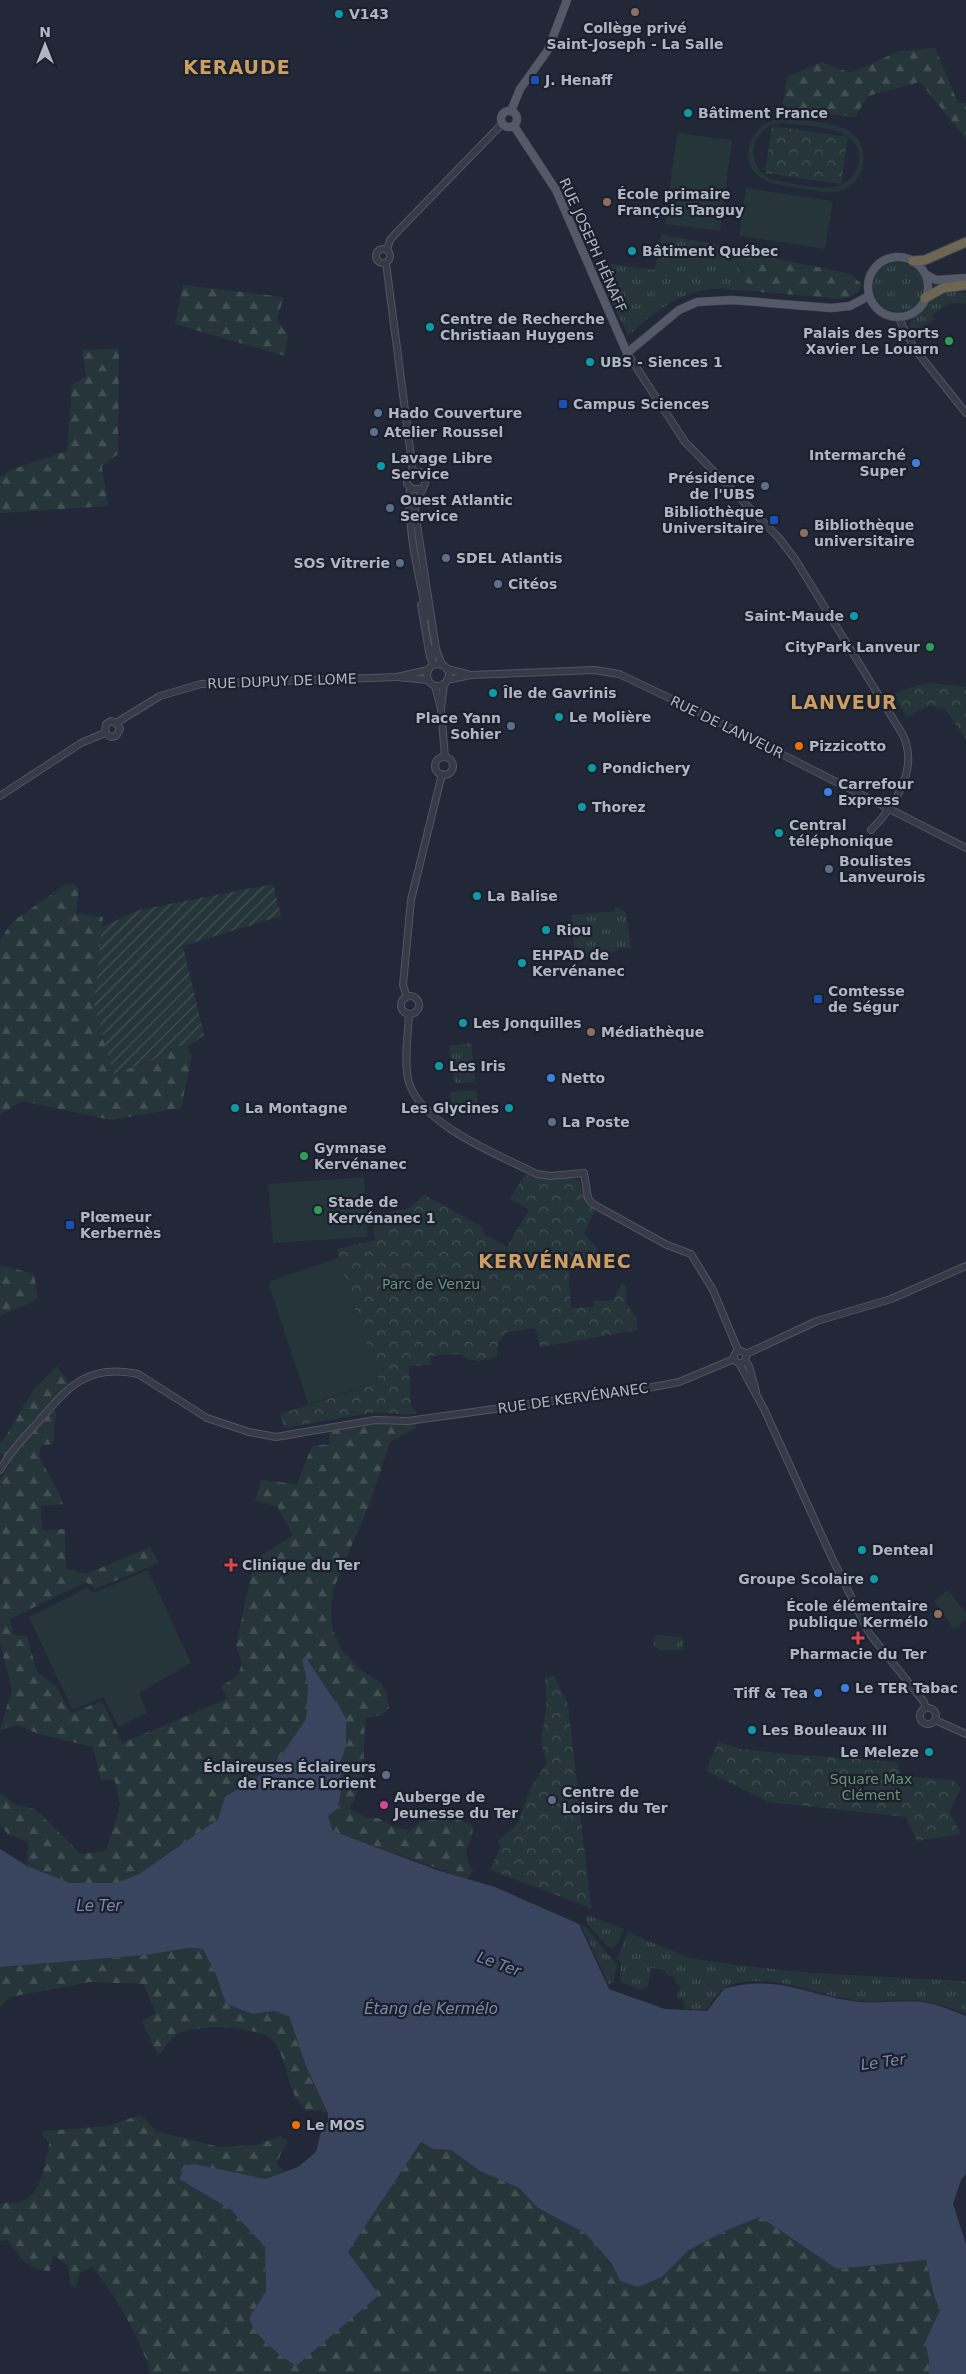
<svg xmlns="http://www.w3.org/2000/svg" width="966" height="2374" font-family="'DejaVu Sans',sans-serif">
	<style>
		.grass { fill: url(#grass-tufts) }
		.forest { fill: url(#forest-firs) }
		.park { fill: url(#park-crowns) }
		.garden { fill: url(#garden-furrows) }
		.pitch { fill: #253539; fill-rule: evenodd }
		.water { fill: #39445f }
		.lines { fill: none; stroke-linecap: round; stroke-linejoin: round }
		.minor-casing { stroke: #505562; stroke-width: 8 }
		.major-casing { stroke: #3f4451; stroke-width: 9 }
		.highway-casing { stroke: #3d424f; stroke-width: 11 }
		.minor { stroke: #363b47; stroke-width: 6 }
		.major { stroke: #535967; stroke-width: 8 }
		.highway { stroke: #6d6653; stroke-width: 9 }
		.education-dot { fill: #8d6e63; stroke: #1b202c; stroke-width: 2 }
		.culture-dot { fill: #0f9aa8; stroke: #1b202c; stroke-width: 2 }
		.transit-dot { fill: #1a4fb4; stroke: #1b202c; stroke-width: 2 }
		.leisure-dot { fill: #2e9e5b; stroke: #1b202c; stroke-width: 2 }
		.service-dot { fill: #5c6f8a; stroke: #1b202c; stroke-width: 2 }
		.shop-dot { fill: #3f7fe0; stroke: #1b202c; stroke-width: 2 }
		.food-dot { fill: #e8710a; stroke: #1b202c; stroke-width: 2 }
		.health-dot { fill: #e0444e; stroke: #1b202c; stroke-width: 2 }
		.hotel-dot { fill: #d1479c; stroke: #1b202c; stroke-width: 2 }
		.labels { text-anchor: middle; stroke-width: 4.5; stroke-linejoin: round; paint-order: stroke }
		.poi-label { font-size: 14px; font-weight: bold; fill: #b0b5c4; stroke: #1b202c; text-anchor: start }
		.street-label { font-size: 14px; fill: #b0b5c4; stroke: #1b202c }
		.park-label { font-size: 14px; fill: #699278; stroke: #1b202c }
		.water-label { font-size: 15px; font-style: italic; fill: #7a88aa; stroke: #1b202c }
		.district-label { font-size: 19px; font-weight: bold; letter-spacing: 1px; fill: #cb9e64; stroke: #1b202c }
	</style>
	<defs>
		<pattern id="grass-tufts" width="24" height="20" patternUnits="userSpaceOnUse" patternTransform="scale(1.25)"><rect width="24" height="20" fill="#253539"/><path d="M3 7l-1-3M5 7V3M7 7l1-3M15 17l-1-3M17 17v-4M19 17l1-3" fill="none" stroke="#425054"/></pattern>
		<pattern id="forest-firs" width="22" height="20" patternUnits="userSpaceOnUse" patternTransform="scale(1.25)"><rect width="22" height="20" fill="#253539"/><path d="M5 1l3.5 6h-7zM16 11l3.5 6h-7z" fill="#425054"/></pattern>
		<pattern id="park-crowns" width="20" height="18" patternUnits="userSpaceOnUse" patternTransform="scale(1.25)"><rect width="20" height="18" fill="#253539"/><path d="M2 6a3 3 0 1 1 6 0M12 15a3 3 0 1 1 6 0" fill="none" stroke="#425054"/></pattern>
		<pattern id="garden-furrows" width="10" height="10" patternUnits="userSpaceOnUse" patternTransform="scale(1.25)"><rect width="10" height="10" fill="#253539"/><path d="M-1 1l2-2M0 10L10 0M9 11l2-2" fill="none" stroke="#425054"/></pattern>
	</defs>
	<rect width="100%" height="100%" fill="#222837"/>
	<!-- grass -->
	<g class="grass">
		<path d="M661,234l66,13 7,3 -1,8 16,26 2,7c-13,0 -27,-3 -39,-2 -33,2 -61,26 -84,47l-34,-70 4,-4 57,8z"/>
		<circle cx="898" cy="287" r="25"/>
		<path d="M944,290l22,3v11c-15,-3 -22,1 -33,11l2,4 -23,17 -3,-12 20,-25z"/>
		<path d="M615,907l7,2 4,4 5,35h-13l-1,3 -7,1v2l-35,4 -4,-43 44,-4z"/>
		<path d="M471,1043l4,36 -2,3 -16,1 -3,-2 -5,-35z"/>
		<path d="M655,1635l26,2 3,2 -1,8 2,3h-25l-6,-4z"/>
		<path d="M587,1915l37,14 -5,12 -6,7 -6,-2 -22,-25z"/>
		<path d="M581,1925l4,1 32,39 -3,17 -5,3z"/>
		<path d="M628,1932l61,26 47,7 77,8 153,8v33c-11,-3 -22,-9 -33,-11 -23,-6 -48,0 -72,-2 -42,-4 -81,-27 -124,-18 -16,3 -22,15 -31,27l-21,-1 -3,-10 -5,-1 4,-13 -6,-1 1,-6 -11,-4v-4l-14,-2 -3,18 -7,4 -21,-8 1,-18 -4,-6z"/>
	</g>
	<!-- forest -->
	<g class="forest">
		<path d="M935,48l23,55h8v36l-46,-57 -52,14 -13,21 -73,-8 5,-32 34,-15 30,11 48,-22z"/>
		<path d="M734,250l117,24 10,10 -2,7 -9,6 -11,2 -88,-8 -2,-7 -7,-3 1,-9 -10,-14z"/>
		<path d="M183,285l101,12 -7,21 11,17 -3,21 -110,-32z"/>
		<path d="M119,349l-1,105 -16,12 6,40 -108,7v-36l13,-8 54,-18 5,-66 14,-9 -4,-26z"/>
		<path d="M73,883l6,6 -3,24 27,4 -9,86 19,71 45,-16 18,-12 11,1 5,9 -11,52 -70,12 -89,-19 -22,14v-175l12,-18 53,-37z"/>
		<path d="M0,1265l34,9 4,25 -38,17z"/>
		<path d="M57,1366l12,17 -21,22 8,7 -3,32 -12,1 -2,11 25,48 -23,2 1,24 23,-1 1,40 20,5 64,-27 9,16 -64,26 -9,-7 -76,37 3,16 14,1 10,36 19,14 15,27 31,-12 20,42 105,-44 -6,-13 17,-10 4,-13 -6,-17 18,-86 39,-25 -16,-29 -22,-5 6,-21 36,4 15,-38 18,-2 -1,-14 45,-6h42v4l-26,14 -19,58 -38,90 -2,24 2,17 9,19 20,21 19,12 6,11 2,14 -7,7 -17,3 -2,61 -13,30 16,9h12l14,8 18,5 11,-10 13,-1 7,-8 31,13c4,19 -15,22 1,46l-6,8 -134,-48 -5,-15 10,-8 4,-22 -3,-23 7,-16v-29l-41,-62 -3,4 6,26 -2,33 -33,48 -48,30 -7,22 -79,55 -23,9h-46l-43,-17 1,-24 -20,-8 -8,-9v-32l16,12 19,4 46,45 25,-3 14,-45 -5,-26h-14l-8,-33 -54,-13 -21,-9 -18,5 12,-41 -12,-45v-60h3l-3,-7v-97l10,-17 -10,-10v-11l6,-6 28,-47z"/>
		<path d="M189,1948l14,1 13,26 10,29 27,10 21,-3 15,4 17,51 21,47 -6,-3 -14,1c-20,-15 -18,-47 -32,-68 -11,-18 -83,-20 -99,-8 -7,5 -12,15 -18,21l-16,-35 14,-8 -13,-29 -53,-2 -80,15 -10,10v-40l146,-12z"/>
		<path d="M141,2115l15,16 63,16 38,-2 23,-9 8,5 -7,12 -4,11 7,7 -19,8h-85l50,30 35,38 1,44 -17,27c7,20 30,37 47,48l41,-35 11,-79 73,-110 12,7 18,1 29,21 39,17 19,20 47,25 27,31 8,17 42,-4 27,-27 38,-20 33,-13 77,52 89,-9c5,17 6,33 14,50l-15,32 4,18v14h-779c-4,-27 -39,-86 -58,-107l-12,6 -4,14h-5l-3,-21 -15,-11 -3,16c-21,0 -31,-14 -42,-31l-8,1v-37c6,-2 13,-1 19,-2 25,-6 25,-42 31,-61l-7,-3v-7l64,-5z"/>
	</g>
	<!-- park -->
	<g class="park">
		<path d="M772,126l76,11 -7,47 -76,-11z"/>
		<path d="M930,683l36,4v52l-20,-29 -17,-5 -22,12 -14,-21 11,-7z"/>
		<path d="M525,1174c22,10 35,0 54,6l7,22 9,8 -11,24 13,13 3,13 -32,2 3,46 23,-1v-6l19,-1 9,-17 4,3v17l11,16 1,11 -98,17 -5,-19 -28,4 -9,11 -1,14 -19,4 -11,-2 -7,-5 -29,2 -1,9 -21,1 2,39 5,8 -8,2 -32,-3 -92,16 -4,-14 99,-32 -41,-124 -1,-9 38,-9 -3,-25 35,-6 18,-14 56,31 4,9 22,12 22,-37 -19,-11z"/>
		<path d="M554,1676l14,28 23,204 -101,-38 11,-24 -3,-5 20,-18 13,-36 16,-25c-9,-25 -4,-28 -1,-52 1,-10 -1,-22 -1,-33z"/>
		<path d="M718,1742l22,7 37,4 120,9 2,8 5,6 49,4 8,8 -12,24 12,22 -44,7 -11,-24 -137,-15 -63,-31z"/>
	</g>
	<!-- garden -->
	<path class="garden" d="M273,884l8,32 -98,30 21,89 -17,12 -11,-1 -18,12 -45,16 -19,-71 8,-76 37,-17z"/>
	<!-- pitch -->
	<g class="pitch">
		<path d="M787,118c29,4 83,3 76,46 -2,12 -10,21 -20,26 -12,5 -25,1 -38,-1 -27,-3 -68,-8 -54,-48 6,-16 20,-22 36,-23zM781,123c25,3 91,2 76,45 -3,10 -13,17 -23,19 -16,3 -45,-5 -61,-7 -30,-13 -24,-53 8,-57z"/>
		<path d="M677,133l55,7 -12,91 -55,-7z"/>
		<path d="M746,188l87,13 -8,48 -86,-13z"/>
		<path d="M476,1090l2,17 -26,1 -2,-16z"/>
		<path d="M364,1177l4,60 -95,6 -5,-59z"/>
		<path d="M338,1258l41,124 -71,22 -40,-122z"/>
		<path d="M148,1570l43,93 -52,30 8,20 -28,14 -16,-30 -31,13 -43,-93 59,-30 5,6z"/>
		<path d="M948,1590l18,23v7l-12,9 -20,-28z"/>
	</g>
	<!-- water -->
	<path class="water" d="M305,1656l41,62v29l-6,16 2,23 -4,22 -10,8 5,15 104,39 58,17 84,37 30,65 56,20 42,2 17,-22c54,-16 85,8 136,13 24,2 49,-4 73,2 11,3 22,8 33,12v158l-5,6 -8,24 13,40v130h-37v-14l-4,-18 15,-32c-9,-18 -9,-32 -14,-50l-89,9 -77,-52 -33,13 -38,20 -27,27 -24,10 -18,-6 -8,-17 -27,-31 -47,-25 -19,-20 -39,-17 -29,-21 -18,-1 -12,-7 -73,110 31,43 -83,71c-17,-11 -40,-28 -47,-48l17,-27 -1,-44 -35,-38 -51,-30 6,-13 9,-2 71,15 33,-12 18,-15 6,-24 6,-6v-8l-22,-48 -17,-50 -15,-5 -21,3 -27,-10 -10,-29 -13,-26 -14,-1 -43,7 -146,12v-118l27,17 43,17h46l23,-9 79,-55 7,-22 48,-30 33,-48 2,-33 -6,-26z"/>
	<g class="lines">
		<defs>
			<g id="minor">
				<circle cx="383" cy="256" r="7"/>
				<path d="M387,250l3,-10 8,-9 104,-107"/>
				<path d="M386,263l27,209"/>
				<path d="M898,317l16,31 52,65"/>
				<path d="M627,353l58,89 94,96 16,21 108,176c16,34 -8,71 -32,95"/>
				<path d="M410,488c-3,44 9,86 17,129"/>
				<path d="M421,489h-8l-6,-5v-7l6,-5h8l5,7c-1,10 -10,17 -11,32l21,138 6,16"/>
				<path d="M421,605l9,52"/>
				<circle cx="438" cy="675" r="11"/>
				<path d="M432,665l1,-16"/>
				<path d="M447,669l20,5"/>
				<path d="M397,677l31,3"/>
				<path d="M447,680l24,-5 123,-5 25,4 76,36 271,138"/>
				<path d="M444,684l-3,25 4,48"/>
				<path d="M435,686l6,23"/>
				<path d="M105,733l1,-9 5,-3 5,2 44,-27 41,-12 196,-7 31,-7"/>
				<circle cx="444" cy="766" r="9"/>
				<path d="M0,796l81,-53 24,-10 6,4 5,-1 4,-7 -4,-6"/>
				<circle cx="410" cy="1005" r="9"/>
				<path d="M407,997l-4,-12 8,-85 31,-126"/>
				<path d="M409,1014c-1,21 -5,44 -1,65 10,45 91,76 129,95l13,2 34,-3 4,25 5,6 74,41 24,9 22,36 25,60"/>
				<circle cx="740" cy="1357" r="6"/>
				<path d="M746,1354l71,-33 74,-22 75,-33"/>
				<path d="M745,1361l4,5 7,25"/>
				<path d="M739,1363l25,46 68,149 37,75 55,69 2,6"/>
				<path d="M0,1470c10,-18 25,-34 39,-49 29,-34 49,-58 99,-47l69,44 42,14 27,5 99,-17 33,1 245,-34 26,-5 55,-23"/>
				<circle cx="928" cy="1716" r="8"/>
				<path d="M935,1720l31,14"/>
			</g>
			<g id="major">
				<circle cx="509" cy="119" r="8"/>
				<path d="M511,111l9,-22 28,-39 19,-50"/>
				<path d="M514,126l42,64 71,163 52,-43 18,-8 35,-2 99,8 19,-2 19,-10"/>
				<circle cx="898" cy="287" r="30"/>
				<path d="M925,274l11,6 30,-2"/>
			</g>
			<g id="highway">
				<path d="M913,261l12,-1 41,-18"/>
				<path d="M925,298l18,-10 23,-3"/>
			</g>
		</defs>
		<!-- minor casing -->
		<use href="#minor" class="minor-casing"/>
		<!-- major casing -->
		<use href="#major" class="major-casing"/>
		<!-- highway casing -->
		<use href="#highway" class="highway-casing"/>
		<!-- minor -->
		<use href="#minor" class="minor"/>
		<!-- major -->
		<use href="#major" class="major"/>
		<!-- highway -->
		<use href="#highway" class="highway"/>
	</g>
	<!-- markers -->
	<g class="education-dot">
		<circle cx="635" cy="12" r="5"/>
		<circle cx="607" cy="202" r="5"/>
		<circle cx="804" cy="533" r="5"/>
		<circle cx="591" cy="1032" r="5"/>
		<circle cx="938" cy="1614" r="5"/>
	</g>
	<g class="culture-dot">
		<circle cx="339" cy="14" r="5"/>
		<circle cx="688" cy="113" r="5"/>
		<circle cx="632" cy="251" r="5"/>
		<circle cx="430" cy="327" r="5"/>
		<circle cx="590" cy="362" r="5"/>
		<circle cx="381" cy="466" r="5"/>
		<circle cx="854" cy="616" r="5"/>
		<circle cx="493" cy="693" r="5"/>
		<circle cx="559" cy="717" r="5"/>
		<circle cx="592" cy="768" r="5"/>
		<circle cx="582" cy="807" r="5"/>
		<circle cx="779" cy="833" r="5"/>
		<circle cx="477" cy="896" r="5"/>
		<circle cx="546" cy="930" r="5"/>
		<circle cx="522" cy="963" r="5"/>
		<circle cx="463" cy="1023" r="5"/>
		<circle cx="439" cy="1066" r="5"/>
		<circle cx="235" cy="1108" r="5"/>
		<circle cx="509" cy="1108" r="5"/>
		<circle cx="862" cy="1550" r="5"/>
		<circle cx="874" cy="1579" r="5"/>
		<circle cx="752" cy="1730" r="5"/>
		<circle cx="929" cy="1752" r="5"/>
	</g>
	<g class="transit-dot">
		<rect x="530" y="75" width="10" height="10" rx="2.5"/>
		<rect x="558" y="399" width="10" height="10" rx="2.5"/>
		<rect x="769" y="515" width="10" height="10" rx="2.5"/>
		<rect x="813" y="994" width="10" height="10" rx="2.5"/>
		<rect x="65" y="1220" width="10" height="10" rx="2.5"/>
	</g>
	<g class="leisure-dot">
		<circle cx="949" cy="341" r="5"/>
		<circle cx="930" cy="647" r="5"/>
		<circle cx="304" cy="1156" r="5"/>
		<circle cx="318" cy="1210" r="5"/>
	</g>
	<g class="service-dot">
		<circle cx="378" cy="413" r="5"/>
		<circle cx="374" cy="432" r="5"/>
		<circle cx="765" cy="486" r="5"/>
		<circle cx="390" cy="508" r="5"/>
		<circle cx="446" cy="558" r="5"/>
		<circle cx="400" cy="563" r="5"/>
		<circle cx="498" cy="584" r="5"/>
		<circle cx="511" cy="726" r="5"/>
		<circle cx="829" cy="869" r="5"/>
		<circle cx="552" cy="1122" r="5"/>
		<circle cx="386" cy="1775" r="5"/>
		<circle cx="552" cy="1800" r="5"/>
	</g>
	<g class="shop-dot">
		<circle cx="916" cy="463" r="5"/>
		<circle cx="828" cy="792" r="5"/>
		<circle cx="551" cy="1078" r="5"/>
		<circle cx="845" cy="1688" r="5"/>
		<circle cx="818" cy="1693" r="5"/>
	</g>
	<g class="food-dot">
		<circle cx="799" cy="746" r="5"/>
		<circle cx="296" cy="2125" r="5"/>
	</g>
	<g class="health-dot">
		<path d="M228.5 1557.5h5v5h5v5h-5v5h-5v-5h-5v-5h5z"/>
		<path d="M855.5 1630.5h5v5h5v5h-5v5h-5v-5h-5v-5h5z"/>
	</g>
	<circle class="hotel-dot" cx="384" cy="1805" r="5"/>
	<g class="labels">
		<!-- poi labels -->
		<g class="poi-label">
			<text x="349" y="19">V143</text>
			<text x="635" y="33" text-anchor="middle">Collège privé<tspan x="635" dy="16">Saint-Joseph - La Salle</tspan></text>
			<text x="545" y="85">J. Henaff</text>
			<text x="698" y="118">Bâtiment France</text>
			<text x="617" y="199">École primaire<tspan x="617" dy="16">François Tanguy</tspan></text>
			<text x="642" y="256">Bâtiment Québec</text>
			<text x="440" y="324">Centre de Recherche<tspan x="440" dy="16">Christiaan Huygens</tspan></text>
			<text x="939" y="338" text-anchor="end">Palais des Sports<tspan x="939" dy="16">Xavier Le Louarn</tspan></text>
			<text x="600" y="367">UBS - Siences 1</text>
			<text x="573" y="409">Campus Sciences</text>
			<text x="388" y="418">Hado Couverture</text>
			<text x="384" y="437">Atelier Roussel</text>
			<text x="906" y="460" text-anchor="end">Intermarché<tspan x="906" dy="16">Super</tspan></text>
			<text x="391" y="463">Lavage Libre<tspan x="391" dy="16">Service</tspan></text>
			<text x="755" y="483" text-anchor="end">Présidence<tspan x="755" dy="16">de l'UBS</tspan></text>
			<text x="400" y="505">Ouest Atlantic<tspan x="400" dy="16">Service</tspan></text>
			<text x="764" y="517" text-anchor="end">Bibliothèque<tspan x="764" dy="16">Universitaire</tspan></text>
			<text x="814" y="530">Bibliothèque<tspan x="814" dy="16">universitaire</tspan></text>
			<text x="456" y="563">SDEL Atlantis</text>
			<text x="390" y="568" text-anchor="end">SOS Vitrerie</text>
			<text x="508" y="589">Citéos</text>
			<text x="844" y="621" text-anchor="end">Saint-Maude</text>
			<text x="920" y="652" text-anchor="end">CityPark Lanveur</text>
			<text x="503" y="698">Île de Gavrinis</text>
			<text x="569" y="722">Le Molière</text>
			<text x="501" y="723" text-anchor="end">Place Yann<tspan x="501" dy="16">Sohier</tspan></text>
			<text x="809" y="751">Pizzicotto</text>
			<text x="602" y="773">Pondichery</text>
			<text x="838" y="789">Carrefour<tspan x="838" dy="16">Express</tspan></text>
			<text x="592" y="812">Thorez</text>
			<text x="789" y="830">Central<tspan x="789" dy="16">téléphonique</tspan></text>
			<text x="839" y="866">Boulistes<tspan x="839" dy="16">Lanveurois</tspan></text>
			<text x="487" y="901">La Balise</text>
			<text x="556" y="935">Riou</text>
			<text x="532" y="960">EHPAD de<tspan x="532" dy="16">Kervénanec</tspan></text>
			<text x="828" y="996">Comtesse<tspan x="828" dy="16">de Ségur</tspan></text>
			<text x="473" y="1028">Les Jonquilles</text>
			<text x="601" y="1037">Médiathèque</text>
			<text x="449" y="1071">Les Iris</text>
			<text x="561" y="1083">Netto</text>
			<text x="245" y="1113">La Montagne</text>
			<text x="499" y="1113" text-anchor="end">Les Glycines</text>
			<text x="562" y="1127">La Poste</text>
			<text x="314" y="1153">Gymnase<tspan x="314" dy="16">Kervénanec</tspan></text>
			<text x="328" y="1207">Stade de<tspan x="328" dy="16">Kervénanec 1</tspan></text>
			<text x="80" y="1222">Plœmeur<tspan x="80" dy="16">Kerbernès</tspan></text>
			<text x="872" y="1555">Denteal</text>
			<text x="242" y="1570">Clinique du Ter</text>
			<text x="864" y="1584" text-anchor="end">Groupe Scolaire</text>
			<text x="928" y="1611" text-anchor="end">École élémentaire<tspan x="928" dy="16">publique Kermélo</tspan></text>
			<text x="858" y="1659" text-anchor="middle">Pharmacie du Ter</text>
			<text x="855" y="1693">Le TER Tabac</text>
			<text x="808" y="1698" text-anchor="end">Tiff &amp; Tea</text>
			<text x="762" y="1735">Les Bouleaux III</text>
			<text x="919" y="1757" text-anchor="end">Le Meleze</text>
			<text x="376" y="1772" text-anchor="end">Éclaireuses Éclaireurs<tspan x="376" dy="16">de France Lorient</tspan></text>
			<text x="562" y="1797">Centre de<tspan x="562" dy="16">Loisirs du Ter</tspan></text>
			<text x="394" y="1802">Auberge de<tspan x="394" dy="16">Jeunesse du Ter</tspan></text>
			<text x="306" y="2130">Le MOS</text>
		</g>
		<!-- street labels -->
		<g class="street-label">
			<text transform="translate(593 245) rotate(66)" y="5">RUE JOSEPH HÉNAFF</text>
			<text transform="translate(282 681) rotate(-2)" y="5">RUE DUPUY DE LOME</text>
			<text transform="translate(727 727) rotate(26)" y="5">RUE DE LANVEUR</text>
			<text transform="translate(573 1398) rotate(-8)" y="5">RUE DE KERVÉNANEC</text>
		</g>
		<!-- park labels -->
		<g class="park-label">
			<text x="431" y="1289">Parc de Venzu</text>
			<text x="871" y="1784">Square Max<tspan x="871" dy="16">Clément</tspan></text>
		</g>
		<!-- water labels -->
		<g class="water-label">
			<text x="99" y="1911">Le Ter</text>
			<text transform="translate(499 1964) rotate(20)" y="5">Le Ter</text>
			<text x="431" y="2014">Étang de Kermélo</text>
			<text transform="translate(883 2062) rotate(-8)" y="5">Le Ter</text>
		</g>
		<!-- district labels -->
		<g class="district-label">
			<text x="237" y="74">KERAUDE</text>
			<text x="844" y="709">LANVEUR</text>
			<text x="555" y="1268">KERVÉNANEC</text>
		</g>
	</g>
	<!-- north arrow -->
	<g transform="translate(45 45)" stroke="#1b202c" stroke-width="4" paint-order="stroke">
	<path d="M0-4L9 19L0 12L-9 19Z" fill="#b0b5c4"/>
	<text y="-8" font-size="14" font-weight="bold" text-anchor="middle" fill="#b0b5c4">N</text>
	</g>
</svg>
